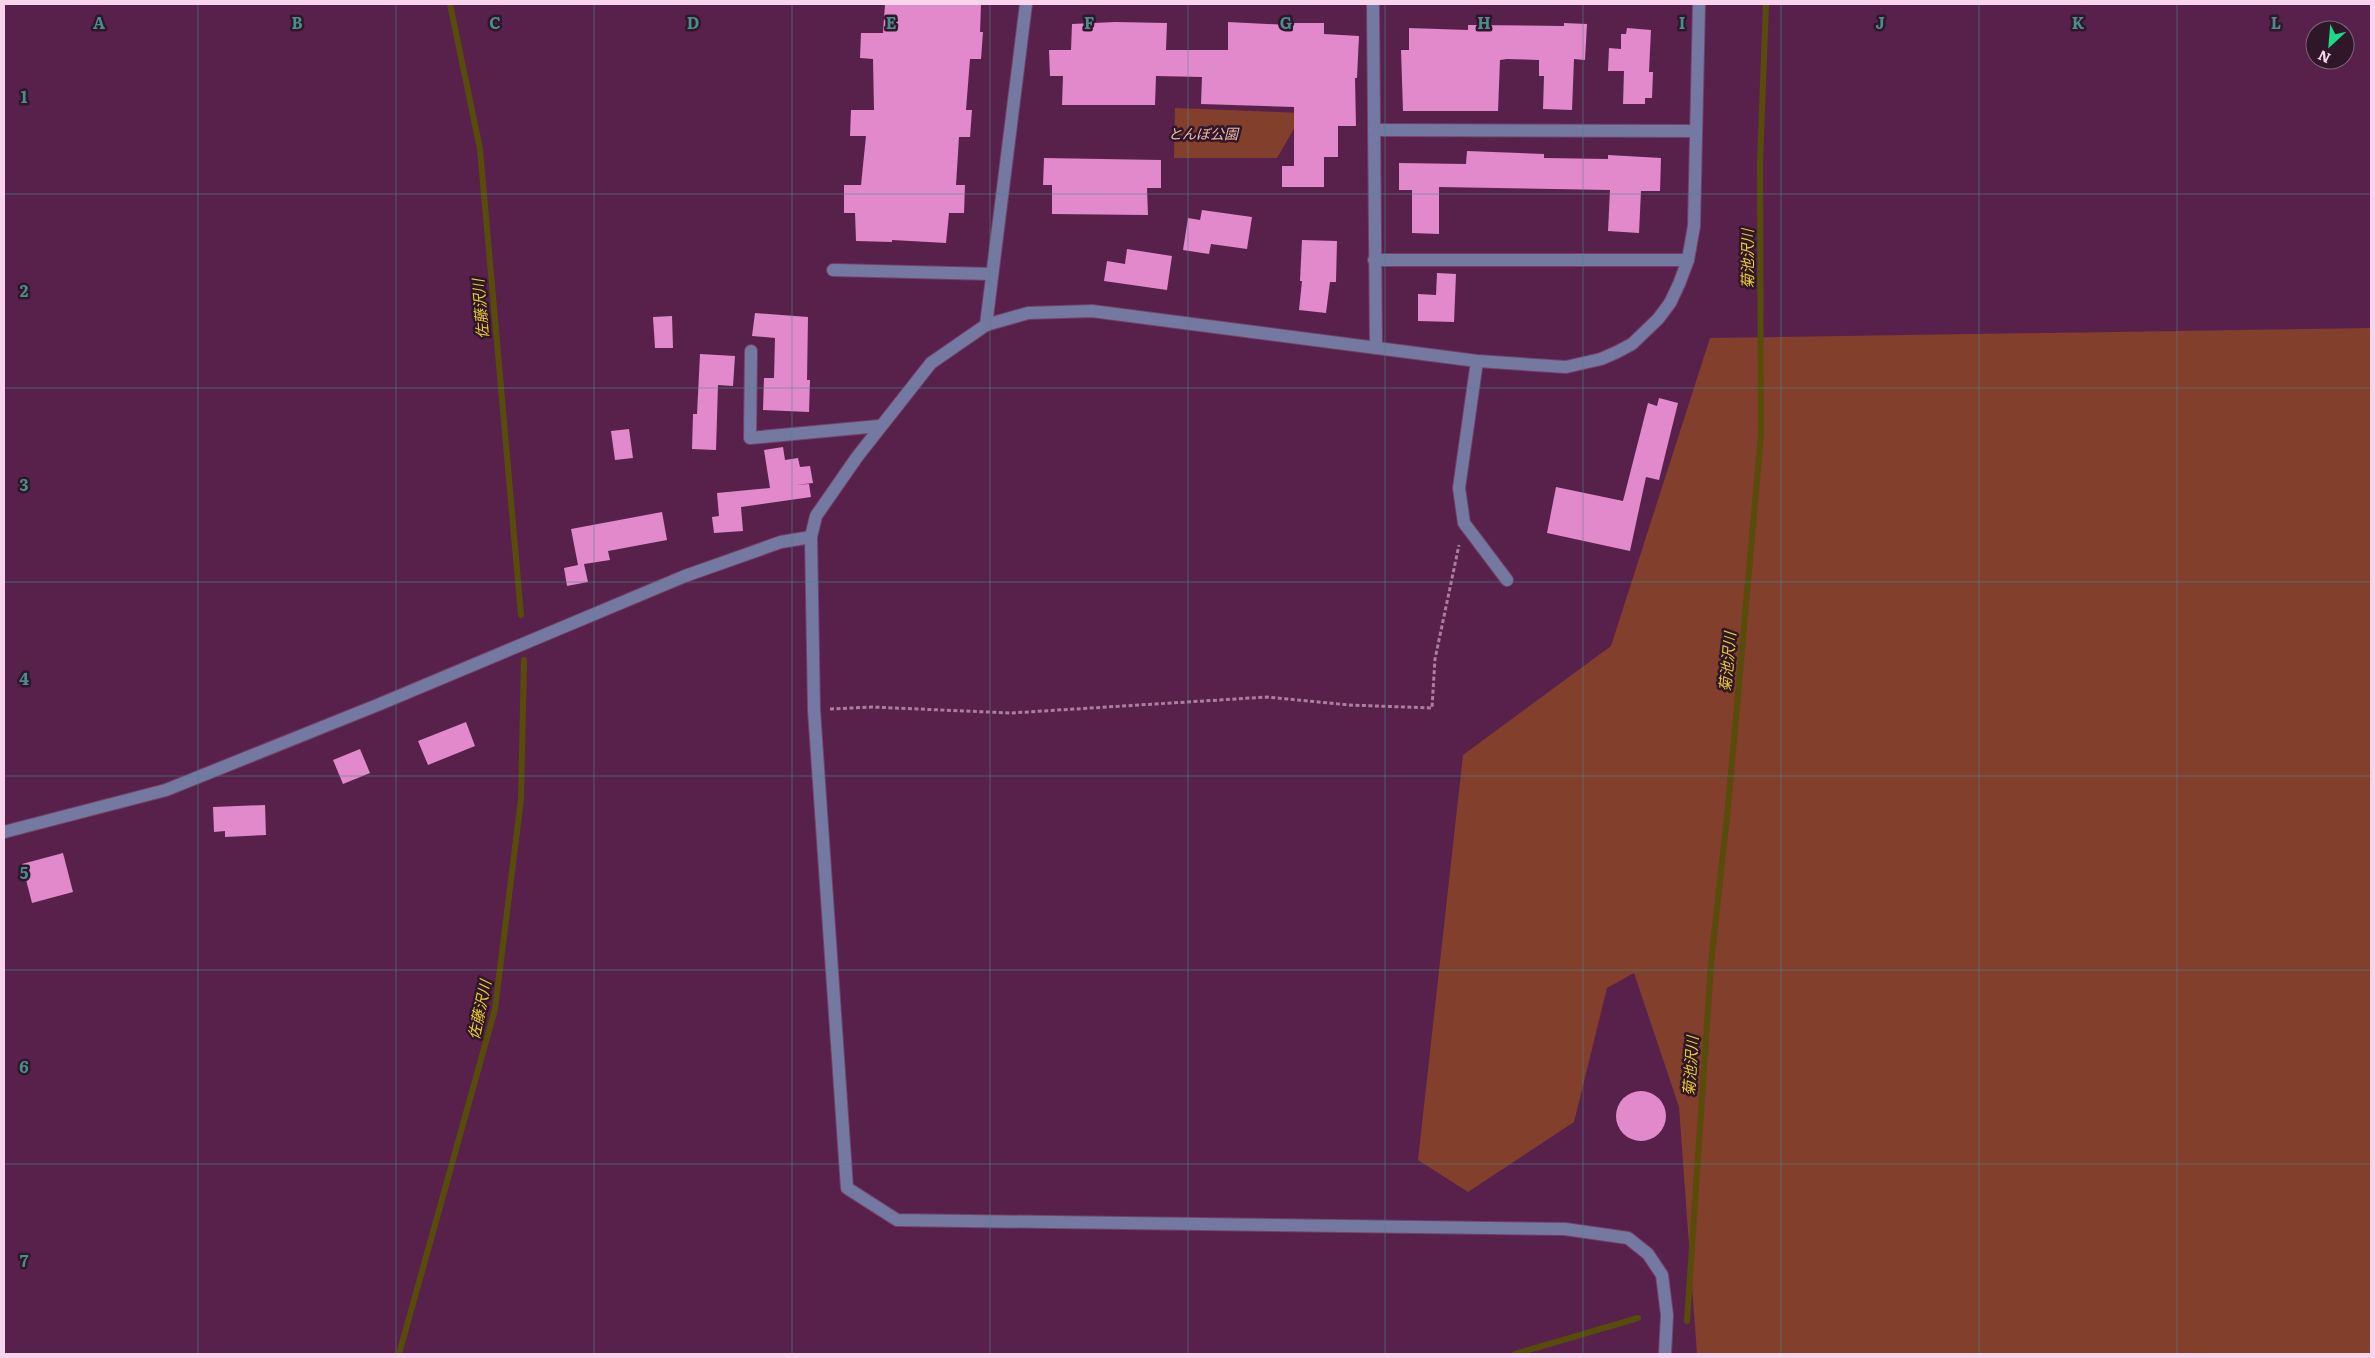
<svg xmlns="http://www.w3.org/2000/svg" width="2375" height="1358" font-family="Literata,'Noto Sans JP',serif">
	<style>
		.green { fill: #813f2c }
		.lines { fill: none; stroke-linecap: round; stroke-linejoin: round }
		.stream { stroke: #584c0b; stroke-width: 6 }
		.building { fill: #e189ca }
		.minor-casing { stroke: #754168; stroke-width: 14 }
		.path { stroke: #aa7e9e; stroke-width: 3; stroke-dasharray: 4 2.5; stroke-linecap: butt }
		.minor { stroke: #7379a0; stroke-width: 12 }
		.grid { fill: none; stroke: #498e8e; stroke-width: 1; stroke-opacity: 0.55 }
		.labels { text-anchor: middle; stroke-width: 5; stroke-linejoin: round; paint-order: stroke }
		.park-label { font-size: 14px; font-style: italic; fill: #efbaaa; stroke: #2f1729 }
		.water-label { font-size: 15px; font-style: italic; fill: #eccd2f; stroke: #2f1729 }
		.grid-label { font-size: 16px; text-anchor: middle; font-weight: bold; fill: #498e8e; stroke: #2f1729; stroke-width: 5; stroke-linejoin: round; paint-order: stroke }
	</style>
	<rect width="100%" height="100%" fill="#58214b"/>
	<!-- green -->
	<g class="green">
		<path d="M1175,108l128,5 -26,45h-103z"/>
		<path d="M2371,328v1026h-674l-18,-247 -45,-134 -27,15 -33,134 -106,70 -50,-32 45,-405 148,-109 99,-308z"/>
	</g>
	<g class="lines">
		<!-- stream -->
		<g class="stream">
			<path d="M450,4l30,145 41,466"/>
			<path d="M1687,1321l24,-357 17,-157 33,-372 -1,-273 6,-158"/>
			<path d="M399,1354l96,-345 26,-210 3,-139"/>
			<path d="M1515,1354l123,-36"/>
		</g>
	</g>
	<!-- building -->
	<g class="building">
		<path d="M885,4l96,1 -1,27h3l-2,27h-11l-4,51h6l-2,27h-11l-3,48h9l-1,28h-15l-3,30 -54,-3v2l-36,-1 -1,-28h-11v-28h17l5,-49h-16l1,-26h23l-1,-51 -13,-1 1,-25h22z"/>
		<path d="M1115,22l52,1 -1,27h62v-28l60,3v-2h36v11l35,2 -2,42h-2l1,48h-18v31h-14v30h-42v-21h12v-59l-93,-3 1,-27 -46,-1 -1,29h-93l1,-29h-13l-1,-26h22l1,-26z"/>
		<path d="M1564,23l23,1 -2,36 -11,-1 -2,51 -29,-1 1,-33h-5v-16l-32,-1 -7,1 -2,51h-95l-2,-61h8v-22l59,2v-5l96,1z"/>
		<path d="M1627,28l24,2 -2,42h4l-1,26h-7v6h-22l1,-33h-16l1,-23 12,1v-15h5z"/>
		<path d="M1467,151l77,3v4l64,1v-4l53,3 -1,33h-19l-2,42 -31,-2 2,-41 -171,-3v47l-27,-1v-43h-13v-27l67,1z"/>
		<path d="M1044,158l117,2v28h-14l1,27 -96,-1v-29h-9z"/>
		<path d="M1202,210l50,7 -5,32 -36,-5 -2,10 -26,-4 5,-32 12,2z"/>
		<path d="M1302,240l35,1 -1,41h-6l-4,31 -27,-3 3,-29h-2z"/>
		<path d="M1127,249l45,7 -5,34 -63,-9 3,-20 18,3z"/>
		<path d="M1437,273l19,1 -2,48 -36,-1v-27l18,1z"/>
		<path d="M755,313l53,4 -1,63h3l-1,32 -46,-2 1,-32h10l1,-40 -23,-2z"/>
		<path d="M672,316l1,32h-18l-2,-31z"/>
		<path d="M700,354l35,2 -2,30 -15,-1 -2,65 -24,-1 1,-35h4z"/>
		<path d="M1659,398l19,5 -19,77 -13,-3 -16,74 -83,-18 9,-46 67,14 25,-98 9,3z"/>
		<path d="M629,429l4,29 -18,2 -4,-29z"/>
		<path d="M783,447l2,13 13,-2 2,9 10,-1 3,17 -17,2 13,-1 2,13 -70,10 2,24 -29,2 -2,-16 7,-1 -2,-23 53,-5 -6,-38z"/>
		<path d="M662,512l5,28 -59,11 2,9 -26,4 4,18 -21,4 -3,-18 14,-3 -7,-36z"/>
		<path d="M466,722l9,24 -47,19 -10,-24z"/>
		<path d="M360,749l10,24 -27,11 -10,-24z"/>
		<path d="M265,805l1,30 -41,2v-6l-11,1 -1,-25z"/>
		<path d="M63,853l10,39 -41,11 -10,-39z"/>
		<circle cx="1641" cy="1116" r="25"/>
	</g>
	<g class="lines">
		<defs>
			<g id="minor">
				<path d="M1373,4l3,344"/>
				<path d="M1374,130l322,1"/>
				<path d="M1374,260h314"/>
				<path d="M833,270l159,4"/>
				<path d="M986,325l40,-321"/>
				<path d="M751,351l-1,87 129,-12"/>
				<path d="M1477,361l-18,127 5,35 43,57"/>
				<path d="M4,832l162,-42 214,-86 305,-128 96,-34 30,-5"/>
				<path d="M1665,1354l2,-39 -5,-40 -14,-21 -20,-16 -63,-9 -668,-9 -50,-32 -33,-478 -3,-173 5,-21 41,-59 74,-94 55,-38 42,-12 64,-2 385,50 89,6 35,-8 16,-7 15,-8 26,-25 12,-16 9,-19 9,-24 6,-34 5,-222"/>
			</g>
		</defs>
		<!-- minor casing -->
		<use href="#minor" class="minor-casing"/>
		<!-- path -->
		<path class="path" d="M830,709l42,-2 139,6 256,-16 82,8 83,3 3,-49 24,-114"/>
		<!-- minor -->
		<use href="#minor" class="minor"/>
	</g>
	<!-- grid -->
	<path class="grid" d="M198,4v1350M396,4v1350M594,4v1350M792,4v1350M990,4v1350M1188,4v1350M1385,4v1350M1583,4v1350M1781,4v1350M1979,4v1350M2177,4v1350M4,194h2367M4,388h2367M4,582h2367M4,776h2367M4,970h2367M4,1164h2367"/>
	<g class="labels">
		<!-- park labels -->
		<g class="park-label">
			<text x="1203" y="139">とんぼ公園</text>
		</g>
		<!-- water labels -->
		<g class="water-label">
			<text transform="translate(1748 259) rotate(-90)" y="5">菊池沢川</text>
			<text transform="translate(481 309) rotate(-95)" y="5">佐藤沢川</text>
			<text transform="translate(1728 662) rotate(-85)" y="5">菊池沢川</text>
			<text transform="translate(480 1010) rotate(-78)" y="5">佐藤沢川</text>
			<text transform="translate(1691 1066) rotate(-86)" y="5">菊池沢川</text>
		</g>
	</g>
	<g class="grid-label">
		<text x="99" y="29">A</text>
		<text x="297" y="29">B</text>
		<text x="495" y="29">C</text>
		<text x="693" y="29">D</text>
		<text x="891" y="29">E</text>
		<text x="1089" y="29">F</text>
		<text x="1286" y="29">G</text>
		<text x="1484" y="29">H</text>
		<text x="1682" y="29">I</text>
		<text x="1880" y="29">J</text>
		<text x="2078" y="29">K</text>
		<text x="2276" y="29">L</text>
		<text x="24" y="103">1</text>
		<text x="24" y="297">2</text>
		<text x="24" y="491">3</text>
		<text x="24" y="685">4</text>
		<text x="24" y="879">5</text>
		<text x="24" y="1073">6</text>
		<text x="24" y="1267">7</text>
	</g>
	<!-- border -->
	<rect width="2375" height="1358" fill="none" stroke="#f8d5ed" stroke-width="10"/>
	<!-- north arrow -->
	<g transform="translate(2330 45) rotate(206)"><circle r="24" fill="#2f1729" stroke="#7f6377"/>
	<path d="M0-4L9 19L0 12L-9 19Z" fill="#1cd988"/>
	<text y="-8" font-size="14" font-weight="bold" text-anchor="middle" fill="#f8d5ed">N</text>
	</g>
</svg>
